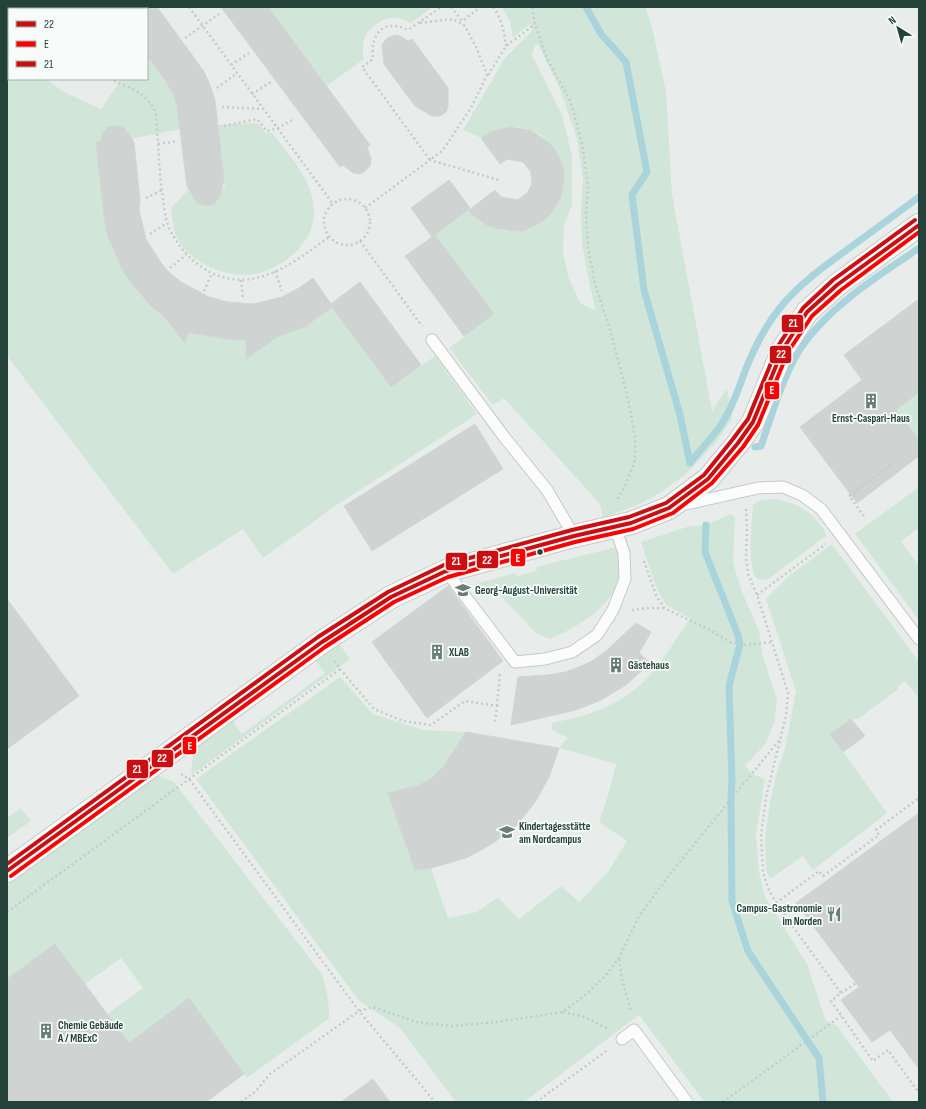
<svg xmlns="http://www.w3.org/2000/svg" width="926" height="1109" font-family="'Sofia Sans Condensed',sans-serif">
	<style>
		.green { fill: #d1e6d8; fill-rule: evenodd }
		.lines { fill: none; stroke-linecap: round; stroke-linejoin: round }
		.stream { stroke: #a9d4db; stroke-width: 7 }
		.building { fill: #cfd4d2; stroke: #d1d6d4 }
		.lane-casing { stroke: #c5cac8; stroke-width: 13 }
		.street-casing { stroke: #c5cac8; stroke-width: 24 }
		.path { stroke: #c3ccca; stroke-width: 2.5; stroke-dasharray: 2 3; stroke-linecap: butt }
		.lane { stroke: #fcfcfc; stroke-width: 11 }
		.street { stroke: #fcfcfc; stroke-width: 22 }
		.bus-1-casing { stroke: #f7fbf9; stroke-width: 7 }
		.bus-2-casing { stroke: #f7fbf9; stroke-width: 7 }
		.bus-3-casing { stroke: #f7fbf9; stroke-width: 7 }
		.bus-1 { stroke: #cb0e11; stroke-width: 4 }
		.bus-2 { stroke: #f00; stroke-width: 4 }
		.bus-3 { stroke: #cb0e11; stroke-width: 4 }
		.bus-dot { fill: #24423a; stroke: #f7fbf9; stroke-width: 1.5 }
		.labels { text-anchor: middle; stroke-width: 3.5; stroke-linejoin: round; paint-order: stroke }
		.poi-label { font-size: 11px; font-weight: bold; fill: #24423a; stroke: #f7fbf9; text-anchor: start }
		.line-badge { stroke: #f7fbf9; stroke-width: 1.5 }
		.badge-label { font-size: 11px; text-anchor: middle; font-weight: bold; fill: #fff }
	</style>
	<rect width="100%" height="100%" fill="#e8edeb"/>
	<!-- green -->
	<g class="green">
		<path d="M268,7h165l-22,16c-5,-2 -10,-5 -15,-5 -6,-1 -13,2 -18,5 -14,8 -17,21 -14,36l-37,27z"/>
		<path d="M502,7h143l7,20 14,65 6,102 40,217 15,-23 5,30 -14,22 -33,35 -22,16 -23,13 -37,14 -3,-14 -96,-106 -11,7 -44,-57 44,-34 -58,-79 34,-26c5,5 10,10 16,14 7,6 17,7 26,8 56,2 73,-75 22,-100 -18,-8 -37,-3 -52,7l-18,-8 42,-72 28,-28 -3,-6 -17,14 -3,-16zM538,44l22,45 17,50 6,41 -2,32 1,31 5,30 9,38 -15,-7 -12,-25 -6,-27 1,-27 8,-20v-49l-10,-41 -30,-60 3,-9z"/>
		<path d="M7,35l2,3v41h37l18,13 37,17 20,-30h26v-23c11,15 24,30 30,48 2,8 2,17 4,25l-51,10c-3,-12 -11,-15 -22,-12l-6,15h-6l12,95 7,18 7,14 9,14 20,23 11,8 23,29 4,-14 88,8 29,-11 26,-19 59,80 44,-31 42,58 -143,93 -71,51 -20,-29 -70,45 -166,-218z"/>
		<path d="M258,123l7,9 7,1c18,23 40,46 42,76 3,35 -38,67 -71,66 -24,0 -55,-15 -66,-37 -4,-9 -5,-20 -6,-30l16,-17h5l1,5 5,7 11,3 6,-3 5,-16h5l-7,-62z"/>
		<path d="M919,392v48l-23,-30z"/>
		<path d="M919,487v41l-18,13 18,25v54l-64,-86z"/>
		<path d="M775,499c18,4 32,9 44,24 3,4 7,8 7,13l-56,42c-4,2 -11,3 -14,-1 -9,-10 -4,-58 -3,-72 6,-6 15,-5 22,-6z"/>
		<path d="M730,514l5,2 -2,47 9,29 17,39 3,22 15,47 -3,23 -8,20 -21,23 9,9 11,4 -9,57 3,36 6,25 42,67 19,57 11,5 56,76h-177l-13,-2 -64,-85 -115,87h-68l-56,-74 -41,-27 -163,-222 144,-102 33,37 50,16 43,2c-11,19 -24,45 -47,53 -10,4 -21,5 -31,8l27,76 16,-1 17,50 29,-6 21,-15 21,22 42,-33 18,16 29,-30 19,-31 -28,-19 10,-30 7,-28 -57,-16 9,-10 -17,-9 2,-7c39,-5 78,-22 103,-54 12,-16 23,-33 34,-50l-24,-13 -9,-16 -16,-47 46,-15 19,-2z"/>
		<path d="M832,544l87,118v36l-14,-17 -8,6 1,2 -40,30h-7l-21,15 57,79 -74,57 -10,-14 -33,23 -4,-9 -1,-33 5,-35 8,-34 7,-19 11,-58 -30,-92 23,-23z"/>
		<path d="M617,547c19,45 -32,78 -67,92l-13,-5 -41,-43 -7,6 -13,-13 39,-11 2,3 20,-5 -1,-4z"/>
		<path d="M338,642l12,17 -157,115 -2,-3 3,-23 38,-28 10,14 83,-61 -10,-13z"/>
		<path d="M157,775l17,7 147,191c6,15 8,29 8,45l-82,60 -58,-79 -106,78 -21,-30 81,-59 -22,-30 -36,26 -30,-40 -48,35v-94z"/>
		<path d="M21,808l10,13 -24,17v-20z"/>
	</g>
	<g class="lines">
		<!-- stream -->
		<g class="stream">
			<path d="M586,7l15,27 25,28 21,110 -15,23 12,95 36,125 10,48"/>
			<path d="M755,447l6,-1c11,-32 24,-77 44,-104 30,-40 74,-66 114,-94"/>
			<path d="M690,463c11,-15 25,-27 34,-43 12,-19 17,-41 26,-61 8,-18 17,-35 29,-50 19,-24 44,-42 69,-60 23,-17 47,-34 71,-52"/>
			<path d="M706,525l-1,27 33,83 2,9 -11,42 3,95 -1,16 1,104 16,50 71,107 4,44"/>
		</g>
	</g>
	<!-- building -->
	<g class="building">
		<path d="M147,7h10l38,52 9,13 6,13 5,15 9,80 -5,18 -4,5 -6,3 -12,-3 -10,-17 -10,-80 -4,-12 -7,-13 -19,-25z"/>
		<path d="M221,7h47l102,138 -3,2 4,12 -1,7 -5,5 -5,3 -7,-1 -10,-8 -3,2z"/>
		<path d="M396,35l4,1 8,5 4,-2 36,49v19l-2,5 -3,2 -4,2h-7l-17,-10 -31,-42 -2,-19 5,-7z"/>
		<path d="M113,126h7l5,3 9,13 6,58 -1,10 7,29 15,24 10,11 10,8 28,15 18,5 26,2 29,-7 17,-9 14,-10 18,26 29,-22 61,83 -30,22 -59,-80 -26,19 -29,11 -31,22v-19l-20,-1 -38,-7 -3,11 -23,-29 -11,-8 -20,-23 -9,-14 -14,-32 -4,-22 -8,-73h4l3,-10 5,-5z"/>
		<path d="M510,127l20,3 17,11 7,7 5,9 4,10 1,10 -3,20 -10,17 -8,7 -9,5 -9,4 -10,1 -21,-3 -9,-4 -17,-13 27,-21 6,7 17,3 10,-8 4,-8 -1,-12 -8,-10 -16,-3 -7,5 -19,-26 9,-6z"/>
		<path d="M449,180l21,28 -38,29 -21,-29z"/>
		<path d="M435,235l59,79 -30,22 -59,-80z"/>
		<path d="M919,299v93l-23,18 23,30v16l-62,47 -57,-76 62,-47 -18,-25z"/>
		<path d="M475,424l28,45 -131,82 -28,-45z"/>
		<path d="M448,586l55,75 -76,57 -55,-76z"/>
		<path d="M7,599l72,97 -72,53z"/>
		<path d="M636,623l15,9 -12,21 11,10 -24,22 -25,15 -25,10 -65,15 7,-48 30,-2 18,-3 13,-5 13,-6 15,-11z"/>
		<path d="M851,719l14,17 -22,16 -13,-18z"/>
		<path d="M466,732l93,16 -9,27 -14,26 -20,25 -24,18 -26,14 -35,10 -16,2 -27,-77 31,-8 12,-6 13,-13z"/>
		<path d="M919,813v256l-29,-39 -18,12 -31,-42 18,-13 -63,-84z"/>
		<path d="M55,944l74,99 60,-45 55,76 -38,28h-199v-123z"/>
		<path d="M373,1079l17,23h-49z"/>
	</g>
	<g class="lines">
		<defs>
			<g id="lane">
				<path d="M432,340l73,98 42,52 27,46"/>
				<path d="M682,505l76,-17 25,-1 19,8 19,14 98,130"/>
				<path d="M446,571l69,91 30,-3 27,-7 25,-17 16,-25 12,-31 -1,-26 -9,-26"/>
				<path d="M622,1039l12,-9 53,72"/>
			</g>
			<path id="street" d="M7,871l315,-229 69,-45 55,-26 128,-35 57,-13 38,-15 39,-29 30,-36 15,-21 30,-73 24,-37 30,-27 82,-60"/>
		</defs>
		<!-- lane casing -->
		<use href="#lane" class="lane-casing"/>
		<!-- street casing -->
		<use href="#street" class="street-casing"/>
		<!-- path -->
		<g class="path">
			<path d="M189,7l144,197"/>
			<path d="M451,7l11,14 19,-14"/>
			<path d="M493,7c9,12 11,25 13,39"/>
			<path d="M532,7l3,17 12,35 24,43 11,42 6,41 -2,29 2,34 7,35 15,47 17,64 8,43v23l-10,26 -9,16"/>
			<path d="M420,23l33,-4 12,7 12,23 10,26 -16,33 -28,42 -13,10 -68,-93 11,-8c-3,-25 10,-41 35,-29l33,-23"/>
			<path d="M185,38l34,-24"/>
			<path d="M231,65l18,-12"/>
			<path d="M488,75l18,-29 29,-22"/>
			<path d="M114,81c15,6 34,13 41,30 2,5 1,12 2,18 2,21 2,42 5,63 2,10 2,23 6,33 14,34 49,62 88,53 27,-6 51,-25 73,-41"/>
			<path d="M217,88l20,-15"/>
			<path d="M252,94l19,-12"/>
			<path d="M222,107l41,2"/>
			<path d="M224,126l33,-7 10,12 11,-3 16,-9"/>
			<path d="M158,144l20,-3"/>
			<path d="M146,198l16,-8"/>
			<circle cx="347" cy="222" r="23"/>
			<path d="M365,208l65,-48 69,20"/>
			<path d="M150,234l17,-11"/>
			<path d="M360,241l62,85"/>
			<path d="M170,268l16,-13"/>
			<path d="M275,271l7,20"/>
			<path d="M241,280l2,19"/>
			<path d="M204,291l8,-18"/>
			<path d="M746,509l1,19 -1,30 2,16 9,21 31,98 -2,23 -20,81 -5,39 2,36 5,16 8,15 65,90 -10,8 42,60 15,-11 31,43"/>
			<path d="M864,516l-15,-20 43,-32"/>
			<path d="M644,561l12,34 8,13 42,20 24,14 15,3 28,-3"/>
			<path d="M757,595l69,-51"/>
			<path d="M632,610l17,-2h14"/>
			<path d="M340,669l34,40 29,12 28,4 34,-24 32,5 -2,16"/>
			<path d="M497,706l3,-33"/>
			<path d="M181,774l8,5 170,232 76,91"/>
			<path d="M776,903l43,-32 4,5 56,-41 -3,-5 43,-32"/>
			<path d="M7,912l333,-243 -5,-8"/>
			<path d="M619,959l3,20 9,33"/>
			<path d="M841,993l15,-10"/>
			<path d="M563,1012l19,4 25,12"/>
			<path d="M241,1102l15,-11 14,-17 89,-63 14,-4 43,15 36,4 45,-4 66,-10 26,-20 17,-17 13,-17 19,-40 32,-44 111,-136"/>
			<path d="M536,1102l72,-52"/>
			<path d="M723,1102l118,-86"/>
		</g>
		<!-- lane -->
		<use href="#lane" class="lane"/>
		<!-- street -->
		<use href="#street" class="street"/>
		<defs>
			<path id="bus-1" d="M7,871l315,-229 69,-45 55,-26 128,-35 57,-13 38,-15 39,-29 30,-36 15,-21 30,-73 24,-37 30,-27 82,-60"/>
			<path id="bus-2" d="M11,876l314,-229 69,-45 54,-25 127,-35 58,-13 40,-16 39,-30 31,-36 15,-22 30,-73 24,-36 29,-26 78,-58"/>
			<path id="bus-3" d="M7,864l311,-227 70,-45 56,-27 128,-35 57,-13 37,-14 38,-28 29,-36 15,-20 30,-73 25,-38 30,-28 82,-60"/>
		</defs>
		<!-- bus-1 casing -->
		<use href="#bus-1" class="bus-1-casing"/>
		<!-- bus-2 casing -->
		<use href="#bus-2" class="bus-2-casing"/>
		<!-- bus-3 casing -->
		<use href="#bus-3" class="bus-3-casing"/>
		<!-- bus-1 -->
		<use href="#bus-1" class="bus-1"/>
		<!-- bus-2 -->
		<use href="#bus-2" class="bus-2"/>
		<!-- bus-3 -->
		<use href="#bus-3" class="bus-3"/>
	</g>
	<!-- icons -->
	<defs>
		<symbol id="building-bare" viewBox="-9 -9 18 18"><path d="M-4-6H4V6H1V3H-1V6H-4ZM-2.5-4.3h1.7v1.8h-1.7ZM.8-4.3h1.7v1.8H.8ZM-2.5-1h1.7V.8h-1.7ZM.8-1h1.7V.8H.8Z" fill="#697e78" stroke="#f7fbf9" stroke-width="2.5" paint-order="stroke"/></symbol>
		<symbol id="university-bare" viewBox="-9 -9 18 18"><path d="M0-5L7-2L0 1L-7-2ZM-4 1L0 2.5L4 1V4Q0 6-4 4Z" fill="#697e78" stroke="#f7fbf9" stroke-width="2.5" paint-order="stroke"/></symbol>
		<symbol id="school-bare" viewBox="-9 -9 18 18"><path d="M0-5L7-2L0 1L-7-2ZM-4 1L0 2.5L4 1V4Q0 6-4 4Z" fill="#697e78" stroke="#f7fbf9" stroke-width="2.5" paint-order="stroke"/></symbol>
		<symbol id="restaurant-bare" viewBox="-9 -9 18 18"><path d="M-5-6h1v4h1v-4h1v4h1v-4h1v5L-1.5 .5V6h-2V.5L-5-1ZM5-6V6H3V1.5H1.5Q1.5-4 5-6Z" fill="#697e78" stroke="#f7fbf9" stroke-width="2.5" paint-order="stroke"/></symbol>
	</defs>
	<g fill-rule="evenodd">
		<use href="#building-bare" x="860" y="390" width="22" height="22"/>
		<use href="#university-bare" x="452" y="579" width="22" height="22"/>
		<use href="#building-bare" x="426" y="641" width="22" height="22"/>
		<use href="#building-bare" x="605" y="654" width="22" height="22"/>
		<use href="#school-bare" x="496" y="821" width="22" height="22"/>
		<use href="#restaurant-bare" x="823" y="903" width="22" height="22"/>
		<use href="#building-bare" x="35" y="1020" width="22" height="22"/>
	</g>
	<!-- markers -->
	<circle class="bus-dot" cx="540" cy="552" r="3.5"/>
	<g class="labels">
		<!-- poi labels -->
		<g class="poi-label">
			<text x="871" y="422" text-anchor="middle">Ernst-Caspari-Haus</text>
			<text x="475" y="594">Georg-August-Universität</text>
			<text x="449" y="656">XLAB</text>
			<text x="628" y="669">Gästehaus</text>
			<text x="519" y="830">Kindertagesstätte<tspan x="519" dy="13">am Nordcampus</tspan></text>
			<text x="822" y="912" text-anchor="end">Campus-Gastronomie<tspan x="822" dy="13">im Norden</tspan></text>
			<text x="58" y="1029">Chemie Gebäude<tspan x="58" dy="13">A / MBExC</tspan></text>
		</g>
	</g>
	<g class="line-badge">
		<rect x="781" y="314" width="23" height="19" rx="4" fill="#cb0e11"/>
		<rect x="769" y="345" width="23" height="19" rx="4" fill="#cb0e11"/>
		<rect x="764" y="381" width="16" height="19" rx="4" fill="#f00"/>
		<rect x="510" y="548" width="16" height="19" rx="4" fill="#f00"/>
		<rect x="476" y="550" width="23" height="19" rx="4" fill="#cb0e11"/>
		<rect x="445" y="552" width="23" height="19" rx="4" fill="#cb0e11"/>
		<rect x="182" y="736" width="15" height="19" rx="4" fill="#f00"/>
		<rect x="151" y="749" width="23" height="19" rx="4" fill="#cb0e11"/>
		<rect x="126" y="759" width="23" height="20" rx="4" fill="#cb0e11"/>
	</g>
	<g class="badge-label">
		<text x="793" y="327">21</text>
		<text x="781" y="358">22</text>
		<text x="772" y="394">E</text>
		<text x="518" y="562">E</text>
		<text x="487" y="564">22</text>
		<text x="456" y="565">21</text>
		<text x="190" y="750">E</text>
		<text x="162" y="762">22</text>
		<text x="137" y="773">21</text>
	</g>
	<!-- border -->
	<rect width="926" height="1109" fill="none" stroke="#24423a" stroke-width="16"/>
	<!-- legend -->
	<rect x="8" y="8" width="140" height="72" fill="#f7fbf9" stroke="#a3b1ad"/>
	<rect x="16" y="21" width="20" height="6" fill="#cb0e11" stroke="#a3b1ad"/>
	<text x="44" y="28" font-size="12" fill="#24423a">22</text>
	<rect x="16" y="41" width="20" height="6" fill="#ff0000" stroke="#a3b1ad"/>
	<text x="44" y="48" font-size="12" fill="#24423a">E</text>
	<rect x="16" y="61" width="20" height="6" fill="#cb0e11" stroke="#a3b1ad"/>
	<text x="44" y="68" font-size="12" fill="#24423a">21</text>
	<!-- north arrow -->
	<g transform="translate(898 28) rotate(323)" stroke="#f7fbf9" stroke-width="3" paint-order="stroke">
	<path d="M0-3L7 15L0 10L-7 15Z" fill="#24423a"/>
	<text y="-6" font-size="11" font-weight="bold" text-anchor="middle" fill="#24423a">N</text>
	</g>
</svg>
